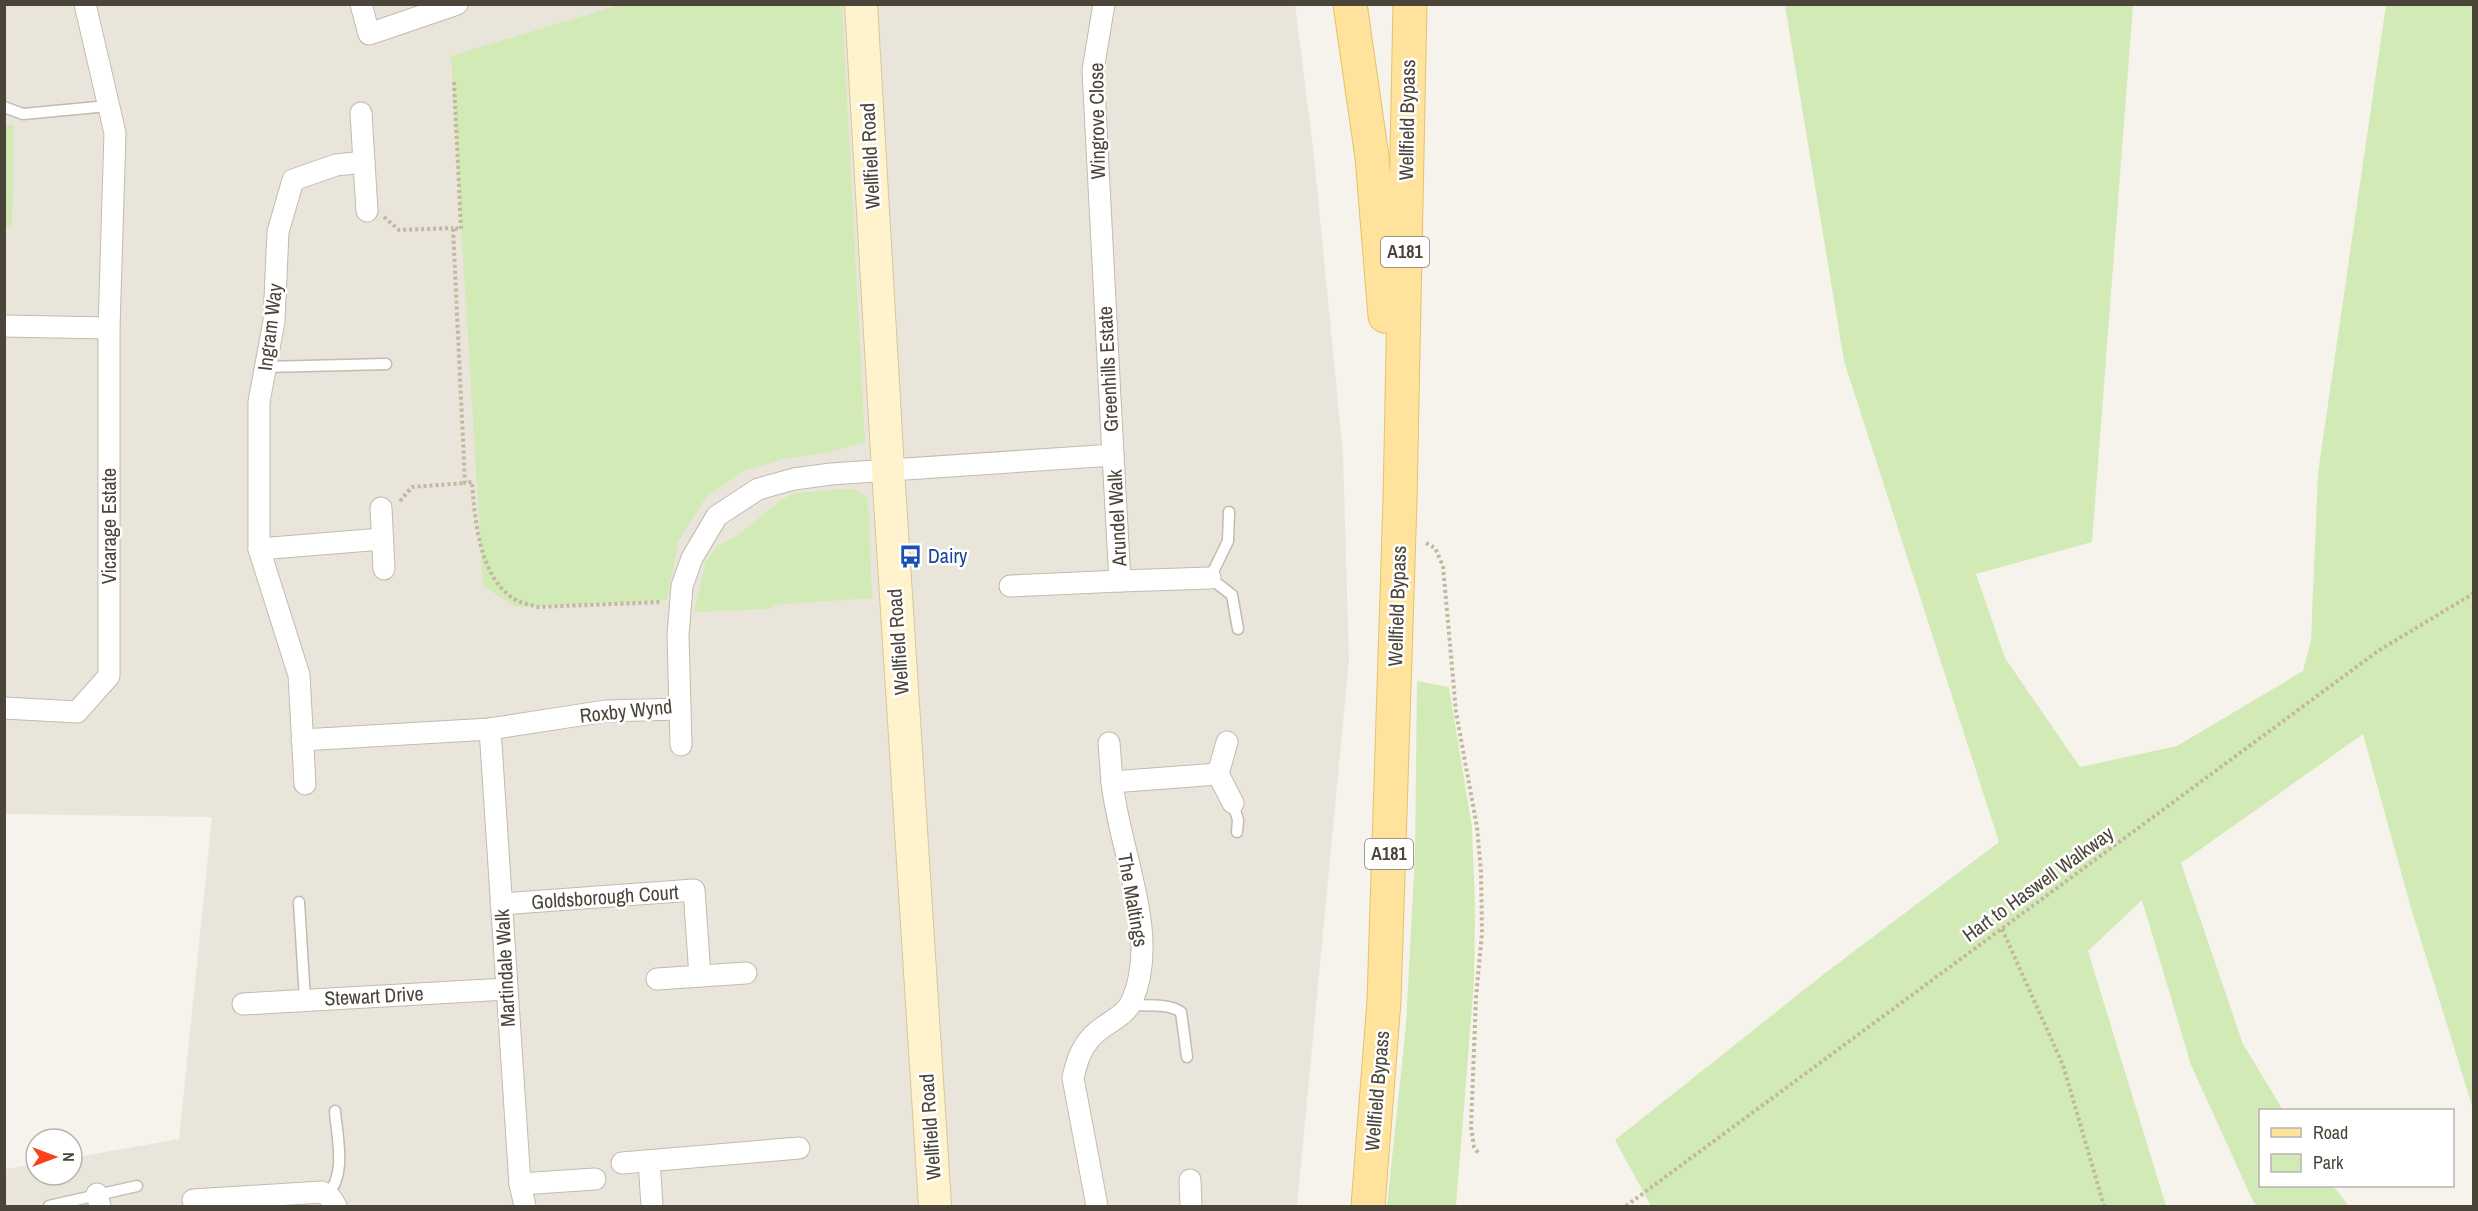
<svg xmlns="http://www.w3.org/2000/svg" width="2478" height="1211" font-family="'Archivo Narrow',sans-serif">
	<style>
		.residential { fill: #eae5da }
		.green { fill: #d2eab5 }
		.lines { fill: none; stroke-linecap: round; stroke-linejoin: round }
		.lane-casing { stroke: #c2bbae; stroke-width: 13 }
		.street-casing { stroke: #c2bbae; stroke-width: 23 }
		.secondary-casing { stroke: #d6c79b; stroke-width: 34 }
		.primary-casing { stroke: #e6c16a; stroke-width: 35 }
		.path { stroke: #c4b79f; stroke-width: 4; stroke-dasharray: 3 3; stroke-linecap: butt }
		.lane { stroke: #fff; stroke-width: 10 }
		.street { stroke: #fff; stroke-width: 21 }
		.secondary { stroke: #fff3cd; stroke-width: 32 }
		.primary { stroke: #ffe39c; stroke-width: 33 }
		.labels { text-anchor: middle; stroke-width: 5; stroke-linejoin: round; paint-order: stroke }
		.shield { fill: #fff; stroke: #817c74; stroke-width: 1.5 }
		.shield-label { font-size: 18px; font-weight: bold; fill: #4b4439 }
		.street-label { font-size: 20px; fill: #4b4439; stroke: #fff }
		.transit-label { font-size: 20px; fill: #164399; stroke: #fff; text-anchor: start }
	</style>
	<rect width="100%" height="100%" fill="#f6f3ec"/>
	<!-- residential -->
	<path class="residential" d="M5,5h1290l19,152 29,297 6,206 -52,546h-1292v-37l31,-5v11h36v-17l107,-19 33,-322 -207,-3z"/>
	<!-- green -->
	<g class="green">
		<path d="M619,5h223l23,437 -40,11 -42,6 -39,12 -38,26 -28,45 -11,58 -151,7 -33,-21 -32,-530z"/>
		<path d="M1785,5h348l-41,537 -116,32 29,84 75,109 97,-21 126,-75 8,-31 7,-167 68,-468h87v1104l-62,-201 -48,-174 -182,129 62,181 40,66h-23v76h73l16,20h-92l-4,-5 -62,-136 -49,-165 -54,51 78,255h-515l-36,-66 209,-166 175,-132 -155,-481z"/>
		<path d="M5,125h9l-2,102h-7z"/>
		<path d="M844,489h11l13,9 4,100 -98,7 -4,4 -76,3 12,-51 12,-16 19,-9 44,-36 15,-7z"/>
		<path d="M1417,681l32,6 23,140 3,79 -1,75 -18,225h-69l19,-181 9,-171z"/>
	</g>
	<g class="lines">
		<defs>
			<g id="lane">
				<path d="M4,107l19,7 85,-8"/>
				<path d="M266,367l120,-3"/>
				<path d="M1229,512l-1,29 -18,37 22,17 6,34"/>
				<path d="M1233,803l5,17 -1,12"/>
				<path d="M299,902l6,98"/>
				<path d="M1130,1005c16,1 38,-2 51,7l6,45"/>
				<path d="M327,1195c20,-20 10,-58 8,-84"/>
				<path d="M49,1206l88,-20"/>
			</g>
			<g id="street">
				<path d="M361,4l8,30 88,-30"/>
				<path d="M361,113l6,98"/>
				<path d="M4,326l105,2"/>
				<path d="M1113,455l7,126 90,-3"/>
				<path d="M381,508l3,61"/>
				<path d="M259,549l123,-10"/>
				<path d="M1010,586l110,-5"/>
				<path d="M4,708l73,4 32,-36v-348l6,-195 -30,-129"/>
				<path d="M680,709l1,36"/>
				<path d="M490,729l30,455 5,22"/>
				<path d="M302,740l188,-11 116,-18 74,-2 -2,-74 4,-49 10,-28 25,-42 41,-27 36,-10 37,-5 282,-19 -20,-385 11,-66"/>
				<path d="M1227,742l-9,32 15,29"/>
				<path d="M1109,743l3,39"/>
				<path d="M305,784l-6,-109 -40,-126v-147l15,-81 4,-89 15,-52 43,-15 28,-3"/>
				<path d="M501,904l193,-14 6,86"/>
				<path d="M657,979l89,-6"/>
				<path d="M243,1004l263,-15"/>
				<path d="M649,1161l3,45"/>
				<path d="M622,1163l177,-15"/>
				<path d="M1190,1180l1,26"/>
				<path d="M520,1184l75,-5"/>
				<path d="M97,1194l3,12"/>
				<path d="M193,1200l129,-8 9,6 5,8"/>
				<path d="M1097,1206l-24,-128c4,-19 10,-35 25,-47 12,-10 28,-16 34,-30 29,-66 -13,-150 -20,-219l106,-8"/>
			</g>
			<path id="secondary" d="M861,4l27,466 47,736"/>
			<g id="primary">
				<path d="M1350,4l22,153 13,159"/>
				<path d="M1368,1206l16,-205 16,-501 10,-496"/>
			</g>
		</defs>
		<!-- lane casing -->
		<use href="#lane" class="lane-casing"/>
		<!-- street casing -->
		<use href="#street" class="street-casing"/>
		<!-- secondary casing -->
		<use href="#secondary" class="secondary-casing"/>
		<!-- primary casing -->
		<use href="#primary" class="primary-casing"/>
		<!-- path -->
		<g class="path">
			<path d="M454,82l7,147 -8,-1 12,255 7,-1c3,38 7,101 48,120 6,2 12,3 18,5l124,-5"/>
			<path d="M384,217l15,13 54,-2"/>
			<path d="M400,501l12,-14 53,-4"/>
			<path d="M1426,543l9,5 8,18 13,146 21,115 4,45 1,61 -6,65 -5,129 3,20 5,7"/>
			<path d="M2002,929l61,136 41,141"/>
			<path d="M1626,1206l752,-555 96,-58"/>
		</g>
		<!-- lane -->
		<use href="#lane" class="lane"/>
		<!-- street -->
		<use href="#street" class="street"/>
		<!-- secondary -->
		<use href="#secondary" class="secondary"/>
		<!-- primary -->
		<use href="#primary" class="primary"/>
	</g>
	<!-- icons -->
	<defs>
		<symbol id="bus-bare" viewBox="-9 -9 18 18"><path d="M-5-6H5V4H4V6H2V4H-2V6H-4V4H-5ZM-3.5-4V0h7V-4ZM-3.5 1.2v1.5H-2V1.2ZM2 1.2v1.5H3.5V1.2Z" fill="#1a4fb4" stroke="#fff" stroke-width="2.5" paint-order="stroke"/></symbol>
	</defs>
	<g fill-rule="evenodd">
		<use href="#bus-bare" x="894" y="540" width="33" height="33"/>
	</g>
	<g class="labels">
		<!-- shield labels -->
		<g class="shield">
			<rect x="1381" y="237" width="48" height="30" rx="4.5"/>
			<rect x="1365" y="839" width="48" height="30" rx="4.5"/>
		</g>
		<g class="shield-label">
			<text x="1405" y="258">A181</text>
			<text x="1389" y="860">A181</text>
		</g>
		<!-- street labels -->
		<g class="street-label">
			<text transform="translate(1407 120) rotate(-89)" y="7">Wellfield Bypass</text>
			<text transform="translate(1097 121) rotate(-91)" y="7">Wingrove Close</text>
			<text transform="translate(870 156) rotate(-93)" y="7">Wellfield Road</text>
			<text transform="translate(270 327) rotate(-83)" y="7">Ingram Way</text>
			<text transform="translate(1108 369) rotate(-93)" y="7">Greenhills Estate</text>
			<text transform="translate(1117 518) rotate(-93)" y="7">Arundel Walk</text>
			<text transform="translate(109 526) rotate(-90)" y="7">Vicarage Estate</text>
			<text transform="translate(1397 606) rotate(-88)" y="7">Wellfield Bypass</text>
			<text transform="translate(898 642) rotate(-94)" y="7">Wellfield Road</text>
			<text transform="translate(626 711) rotate(-6)" y="7">Roxby Wynd</text>
			<text transform="translate(2038 884) rotate(-36)" y="7">Hart to Haswell Walkway</text>
			<text transform="translate(605 897) rotate(-4)" y="7">Goldsborough Court</text>
			<text transform="translate(1133 900) rotate(80)" y="7">The Maltings</text>
			<text transform="translate(505 968) rotate(-93)" y="7">Martindale Walk</text>
			<text transform="translate(374 996) rotate(-3)" y="7">Stewart Drive</text>
			<text transform="translate(1377 1091) rotate(-85)" y="7">Wellfield Bypass</text>
			<text transform="translate(930 1127) rotate(-94)" y="7">Wellfield Road</text>
		</g>
		<!-- transit labels -->
		<g class="transit-label">
			<text x="928" y="563">Dairy</text>
		</g>
	</g>
	<!-- border -->
	<rect width="2478" height="1211" fill="none" stroke="#4b4439" stroke-width="12"/>
	<!-- legend -->
	<rect x="2259" y="1109" width="195" height="78" fill="#ffffff" stroke="#b7b4b0" stroke-width="1.5"/>
	<rect x="2271" y="1128" width="30" height="9" fill="#ffe39c" stroke="#b7b4b0" stroke-width="1.5"/>
	<text x="2313" y="1139" font-size="18" fill="#4b4439">Road</text>
	<rect x="2271" y="1154" width="30" height="18" fill="#d2eab5" stroke="#b7b4b0" stroke-width="1.5"/>
	<text x="2313" y="1169" font-size="18" fill="#4b4439">Park</text>
	<!-- north arrow -->
	<g transform="translate(54 1157) rotate(90)"><circle r="28" fill="#ffffff" stroke="#b7b4b0" stroke-width="1.5"/>
	<path d="M0-4.5L10 22L0 15L-10 22Z" fill="#fc3f1d"/>
	<text y="-9" font-size="16" font-weight="bold" text-anchor="middle" fill="#4b4439">N</text>
	</g>
</svg>
